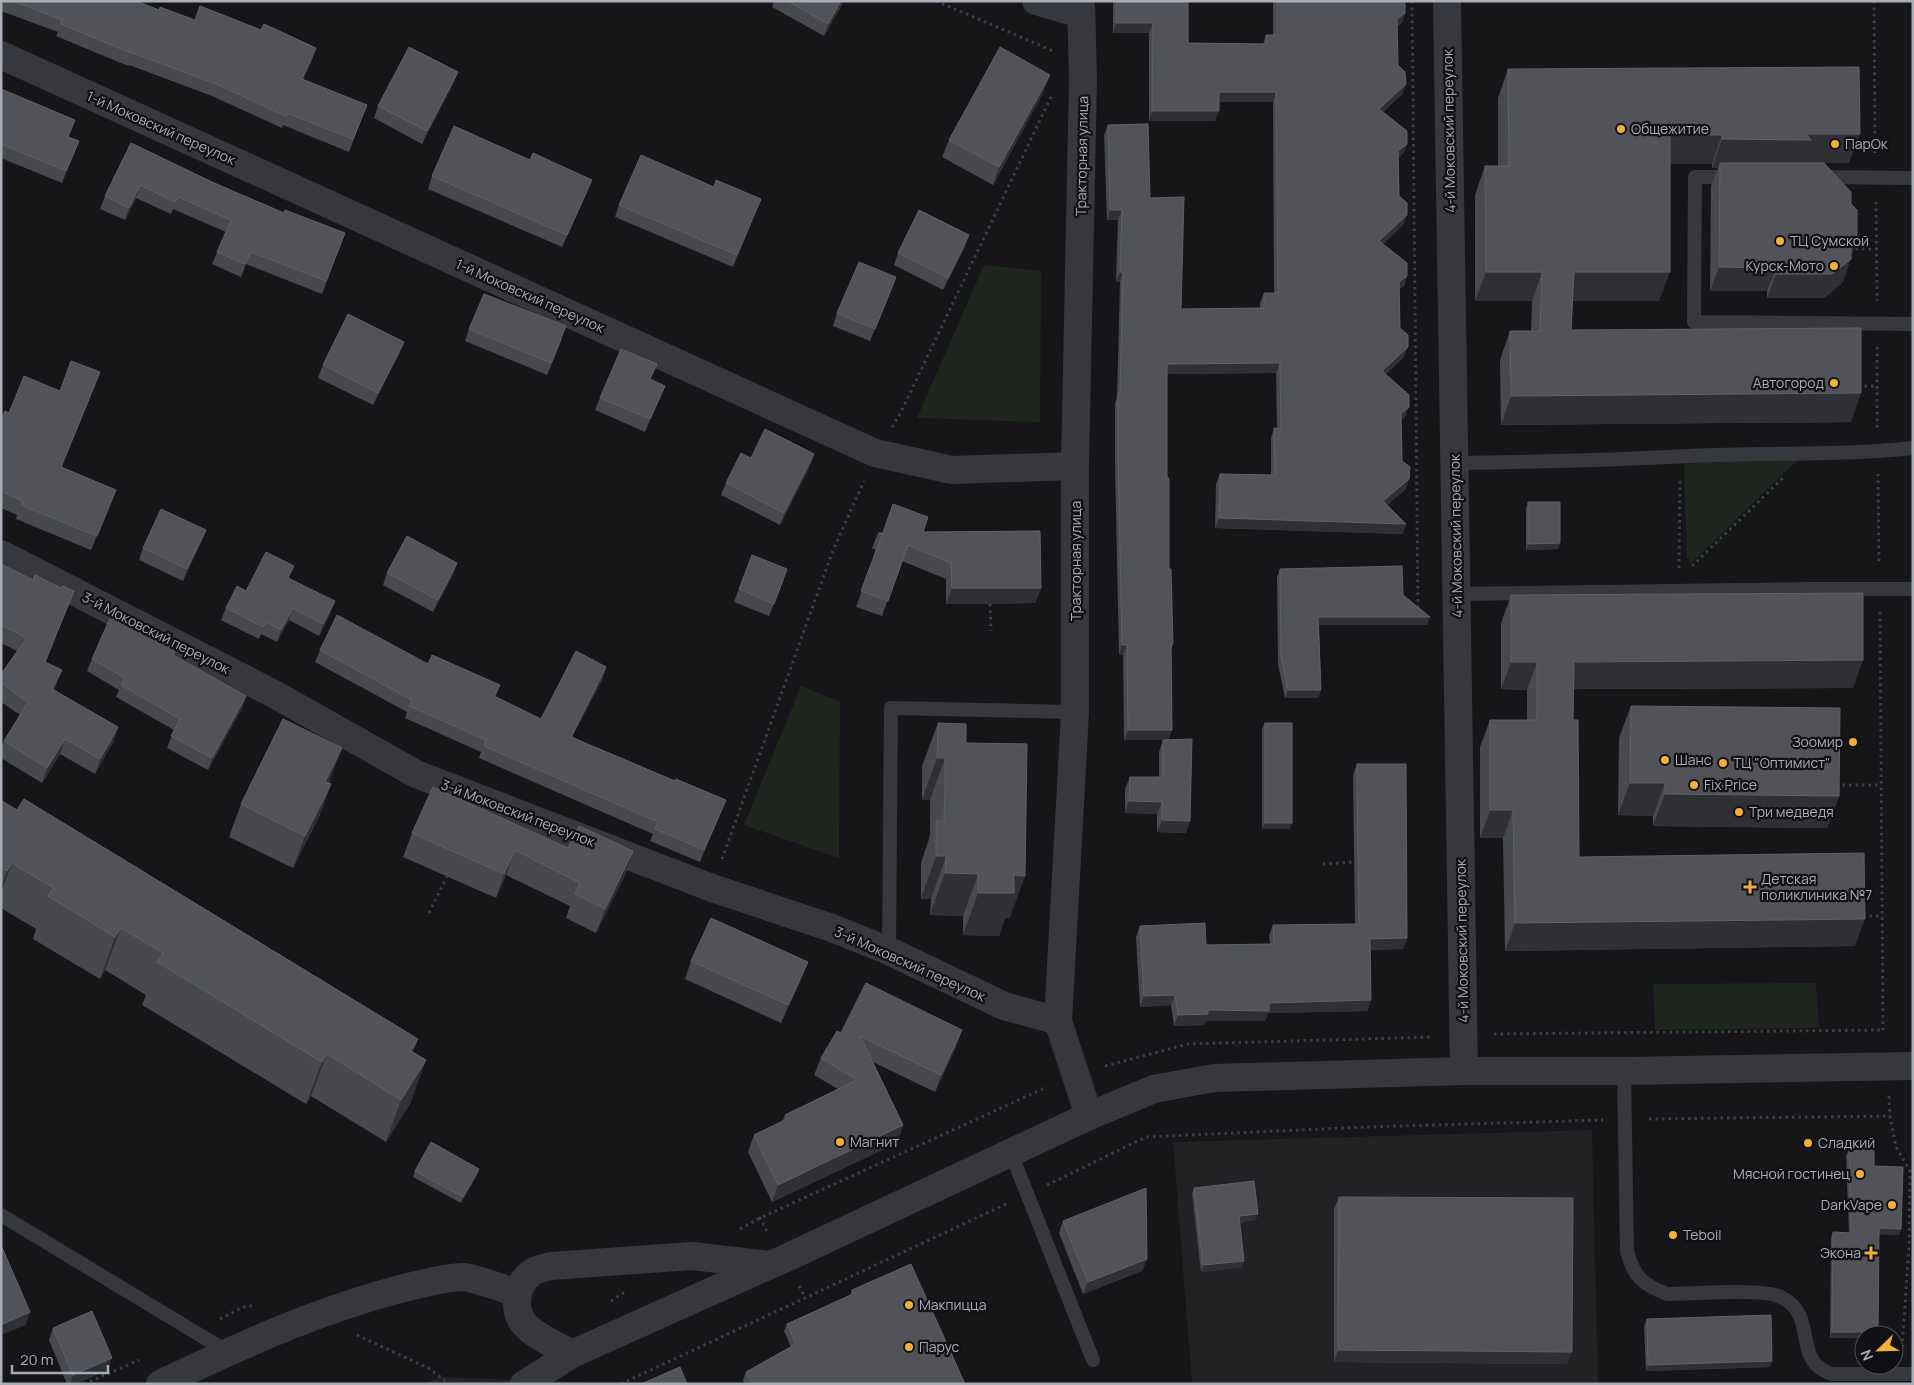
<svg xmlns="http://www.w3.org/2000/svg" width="1914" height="1385" font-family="Manrope,sans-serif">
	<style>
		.built { fill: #222225 }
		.green { fill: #1e261f }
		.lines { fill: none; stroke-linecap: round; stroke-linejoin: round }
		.path { stroke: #3d3f44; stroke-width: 3; stroke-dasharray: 2.5 4; stroke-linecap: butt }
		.service { stroke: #37383d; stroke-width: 14 }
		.minor { stroke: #37383d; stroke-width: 28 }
		.tertiary { stroke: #37383d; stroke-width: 28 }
		.wall { fill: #47494d }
		.shaded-wall { fill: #2f3033 }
		.building { fill: #525359; stroke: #5f6168 }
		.poi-dot { fill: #f2b134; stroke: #111113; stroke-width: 2 }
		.labels { text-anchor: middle; stroke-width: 4.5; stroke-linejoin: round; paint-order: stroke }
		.street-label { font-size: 14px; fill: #a8adb8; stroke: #111113 }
		.poi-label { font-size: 14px; fill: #a8adb8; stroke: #111113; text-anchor: start }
	</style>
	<rect width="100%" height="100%" fill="#161618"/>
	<!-- built -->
	<g class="built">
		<path d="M1592,1130l6,254h-406l-19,-242z"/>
		<path d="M440,1377l157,6 1,1h-174z"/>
	</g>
	<!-- green -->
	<g class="green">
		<path d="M984,265l57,6 -1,151 -123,-4z"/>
		<path d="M1800,458l-109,105 -4,-6 -3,-96z"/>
		<path d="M801,686l39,16 -1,156 -95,-33z"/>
		<path d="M1816,983l3,45 -164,2 -2,-46z"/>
	</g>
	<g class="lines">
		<!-- path -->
		<g class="path">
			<path d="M936,1l117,50"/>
			<path d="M1412,1l6,609"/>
			<path d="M1874,1l1,155"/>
			<path d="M1876,202l1,99"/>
			<path d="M1849,249h27"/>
			<path d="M1877,347v81"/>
			<path d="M1858,386h19"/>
			<path d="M892,427l8,-13 151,-317"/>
			<path d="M1878,474l1,91"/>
			<path d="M1692,566l91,-88"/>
			<path d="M1679,568l1,-89"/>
			<path d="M990,604l1,27"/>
			<path d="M1880,612l3,418"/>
			<path d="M1836,785h45"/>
			<path d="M722,859l110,-306 32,-72"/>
			<path d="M1323,864l31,-2"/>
			<path d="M429,913l18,-37"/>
			<path d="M1863,916h19"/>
			<path d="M1494,1034l389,-4"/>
			<path d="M1105,1066l83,-22 245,-7"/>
			<path d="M1889,1096l1,20 6,31 14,24 -1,72 -7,108"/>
			<path d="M1649,1119l241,-3"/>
			<path d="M1047,1185l99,-48 220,-10 237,-7"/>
			<path d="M761,1218h-1l8,15"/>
			<path d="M740,1229l20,-11 287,-131"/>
			<path d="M799,1286l6,11"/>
			<path d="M611,1301l14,-9"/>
			<path d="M220,1319l23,-12 13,-2"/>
			<path d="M357,1335l73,34 19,15"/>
			<path d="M84,1384l55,-24"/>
			<path d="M621,1384l385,-180"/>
		</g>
		<!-- service -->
		<g class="service">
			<path d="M1732,177h-37l-1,145 219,2"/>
			<path d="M1819,177l94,1"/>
			<path d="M1455,463c78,-1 157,-3 235,-7 74,-4 148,0 223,-8"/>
			<path d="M1456,594l355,-5h102"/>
			<path d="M889,951l2,-243 184,4"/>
			<path d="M1624,1071l3,180c6,25 16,34 40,43 25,0 94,-6 114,3 39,20 9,63 51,77h81"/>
			<path d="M1011,1153l82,207"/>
			<path d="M1,1215l227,137"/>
		</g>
		<!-- minor -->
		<g class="minor">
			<path d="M1036,1l45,13"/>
			<path d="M1081,1l2,78 -8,387v246l-17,309 31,95"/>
			<path d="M1447,1l17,1070"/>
			<path d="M1,55l874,398 77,17 123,-4"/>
			<path d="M1,554l273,140 142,80 296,114 120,40 57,23 115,55 54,15"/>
			<path d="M524,1384l48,-30"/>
		</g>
		<!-- tertiary -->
		<g class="tertiary">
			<path d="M770,1265l-78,-9 -141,10c-7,2 -15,3 -21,8 -15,12 -18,38 -4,52 12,12 32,20 46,28l198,-89 14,-6 305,-143 65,-27 60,-11 250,-7h160l289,-5"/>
			<path d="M160,1384c77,-37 156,-73 240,-95 16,-4 47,-12 63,-12 12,1 41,12 55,16"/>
		</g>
	</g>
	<!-- wall -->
	<g class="wall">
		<path d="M1,1h135l23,9 36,10 117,40 -9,20 64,25 -18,47 -66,-27 -1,3 -70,-32 -83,-31 -1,1 -72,-30 2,-4 -57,-21z"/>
		<path d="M774,1h70l-20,35 -52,-29z"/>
		<path d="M1113,1h75v42l75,1 3,-9h7v-34h132v12l-3,10 -5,3 1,39 8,19 -4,10 -19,18 24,32 -4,10 -5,3 1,39 4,29 -20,19 24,32 -3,10 -5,3 1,39 4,29 -18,17 19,43 -4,4 1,40 4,28 -19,16 16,29 -188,-6 1,-44 4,-10 51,1v-37l3,-10 3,1 -1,-56 -109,1v104l2,91 4,75 -2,6 1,80 -4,10 18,93 -29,-1v-18l-32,-1v-24l5,-12h29v-25l4,-12h-39l-1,-85h-4l-4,-189v-63l2,-6 3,-115h-4l2,-62h-11l-3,-85 4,-10 42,73 31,111 79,-1v-5l4,-10h10l-1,-191h-54l-4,19h-66v-88h-36z"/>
		<path d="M1508,69l341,94h-33l35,94 -8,25 -19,16h-57v-7h-57l1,-105 7,-18h-6v-4h-42l-11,137h-86l-2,29 280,92 -350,3 -1,-65 10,-29h21l1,-30h-57v-106l10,-29h13v-68z"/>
		<path d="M458,72l-5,12 -31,60 -48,-26 4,-12z"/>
		<path d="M1,89l67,48 11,4 -17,42 -61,-25z"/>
		<path d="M1043,93l-50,92 -51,-28 7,-17z"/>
		<path d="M131,143l81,39 72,31 61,20 -23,61 -76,-30 -5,13 -29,-13 14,-32 -53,-23 -2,5 -35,-16 -11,22 -25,-11 5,-13z"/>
		<path d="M432,176l155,16 -25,55 -134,-58z"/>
		<path d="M619,205l137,6 -23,56 -118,-50z"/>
		<path d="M965,247l-22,43 -49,-25 4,-12z"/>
		<path d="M896,277l-26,64 -37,-15 4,-13z"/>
		<path d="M469,329l93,10 -15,36 -82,-34z"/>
		<path d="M404,342l-5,12 -26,51 -55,-27 5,-13z"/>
		<path d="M651,379l9,19 -15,34 -50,-22 5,-12z"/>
		<path d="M94,387l-33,80 55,23 -25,60 -75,-31 1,-4 -16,-7v-89l8,-6 51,-22z"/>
		<path d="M814,454l-4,12 -30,59 -59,-30 5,-12 25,-25z"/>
		<path d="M1528,502l32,41 -2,6 -32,1v-42z"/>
		<path d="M206,530l-5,12 -18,39 -44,-21 4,-12z"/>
		<path d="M923,532l118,56 -6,15 -89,1v-25l-44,-18 -20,55 -26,-9 20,-57 -4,-2 6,-15z"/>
		<path d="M457,563l-4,12 -20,37 -50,-27 4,-12z"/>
		<path d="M1,564l32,16 28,8 13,3 -29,72 17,7 -8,20 64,37 -5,15 -18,32 -35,-20 -18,29 -41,-25v-10l3,-7 16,-26 -19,-13v-28l16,-23 -16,-8z"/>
		<path d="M1280,569l123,26 24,30h-108l2,65 -3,8h-33l-7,-34 -1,-87z"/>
		<path d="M289,579l41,35 -11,22 -30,-16 -12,22 -16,-8 -2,5 -38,-19 5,-12 20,-17z"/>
		<path d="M783,581l-14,35 -35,-14 5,-13z"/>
		<path d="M1511,595l342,93 -279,1 -1,31 6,137 276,89 -350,5 -2,-113h-23v-91l10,-27h37v-30l-26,-1v-66z"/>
		<path d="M177,647l-3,9 72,40 -4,12 -34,62 -41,-22 7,-18 -58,-33 3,-7 -32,-19 5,-12z"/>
		<path d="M320,650l108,14 72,21 -5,12 46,22 65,-52 -4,13 -30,57 103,44 51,19 -26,62 -50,-21 3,-7 -174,-76 2,-6 -76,-34 2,-6 -92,-50z"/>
		<path d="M1631,706l208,90 -12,32 -174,-2v-10l-35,-1 1,-77z"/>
		<path d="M938,723l28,20 44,175h-5l-6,18 -36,-1v-19l-33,-1 1,-16h-10v-36l8,-24 1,-6v-33h-8v-34z"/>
		<path d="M1265,723l25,106h-28v-100z"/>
		<path d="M1357,764l50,174 -4,11 -33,1 1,50 -4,11 -99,2 -3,8h-60l-1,4 -30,1 -3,-21 -31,2 -4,-70 4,-11 66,19 64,-1 -1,-8 4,-11 82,-1 -2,-149z"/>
		<path d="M330,780l-1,3 2,1 -12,33 -26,51 -64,-31 12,-33z"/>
		<path d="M1,803l412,249 -2,50 -25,40 -75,-46 -5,8 -164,-99 4,-10 -41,-25 -5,9 -67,-40 3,-10 -35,-21z"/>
		<path d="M412,833l156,15 65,3 -8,24 -29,58 -30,-15 4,-12 -64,-31 -10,23 -93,-41z"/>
		<path d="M691,961l110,19 -20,43 -96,-44z"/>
		<path d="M841,1033l115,14 -21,45 -62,-30 30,63 -6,18 -125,59 -24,-50 6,-17 28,-13 3,-7 53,-26 -24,-14 7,-17z"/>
		<path d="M1849,1150l25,16 25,69 -20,-1 -1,98 -1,3h-13l-34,3 1,-100 2,-6 16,1 -3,-77z"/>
		<path d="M479,1169l-2,6 -16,28 -48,-26 2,-6z"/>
		<path d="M1194,1188l64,26 -3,6 -16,2 3,45 -41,5 -9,-78z"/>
		<path d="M1339,1197l228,167 -233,-2v-153z"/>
		<path d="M1063,1221l84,38 -5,12 -59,23 -24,-61z"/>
		<path d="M852,1290l113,94h-220l-2,-4 3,-8 45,-25 -7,-16 3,-7 63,-28z"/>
		<path d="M1647,1319l125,42 -2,6 -124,4 -2,-45z"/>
		<path d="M53,1328l54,42 -31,14h-9l-18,-44z"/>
	</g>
	<!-- shaded-wall -->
	<g class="shaded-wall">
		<path d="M841,1h3l-20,35 4,-12z"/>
		<path d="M1405,13l-3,10 -8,6 3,-10z"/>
		<path d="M1116,23h37l-4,10h-36z"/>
		<path d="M316,48l-4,12 -14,31 4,-12z"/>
		<path d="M458,72l-5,12 -31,60 5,-13z"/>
		<path d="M1050,75l-7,18 -50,92 6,-18z"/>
		<path d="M1406,84l-4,10 -27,25 4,-10z"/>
		<path d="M1219,92h57l-3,10h-58z"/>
		<path d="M1152,111h67l-4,10h-66z"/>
		<path d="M1806,134h54l-11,29h-129l-2,5h-6l10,-29z"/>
		<path d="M1670,135h52l-10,29h-53z"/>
		<path d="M79,141l-5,12 -12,30 4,-12z"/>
		<path d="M1407,144l-4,10 -8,7 3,-10z"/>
		<path d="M592,180l-5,12 -25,55 5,-12z"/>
		<path d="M140,185l-4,13 -11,22 4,-12z"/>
		<path d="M761,199l-5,12 -23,56 4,-12z"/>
		<path d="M1110,210h12l-4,10h-11z"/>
		<path d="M1407,215l-4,10 -27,26 3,-10z"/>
		<path d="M969,235l-4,12 -22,43 5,-12z"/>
		<path d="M1857,239l-14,43 -19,16h-57l9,-24z"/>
		<path d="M1719,267l57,1 -9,23h-57z"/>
		<path d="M1120,272h3l-3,10h-4z"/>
		<path d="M1486,272h56l-10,29h-57z"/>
		<path d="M1574,272h96l-11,29h-96z"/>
		<path d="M1407,276l-3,10 -8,6 3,-10z"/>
		<path d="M896,277l-4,12 -22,52 5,-12z"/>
		<path d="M404,342l-5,12 -26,51 5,-12z"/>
		<path d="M1408,347l-4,10 -25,24 3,-10z"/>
		<path d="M1280,363l-4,10 -113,1 4,-10z"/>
		<path d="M100,372l-44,110 5,-15z"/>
		<path d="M665,386l-5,12 -15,34 5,-13z"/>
		<path d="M1861,393l-10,29 -350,3 10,-29z"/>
		<path d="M1409,407l-4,10 -8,7 4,-10z"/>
		<path d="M814,454l-4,12 -30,59 4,-12z"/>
		<path d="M1409,479l-3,10 -27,22 4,-10z"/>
		<path d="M1219,518l187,6 -3,10 -188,-6z"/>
		<path d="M206,530l-5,12 -18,39 4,-12z"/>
		<path d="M1560,543l-2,6 -32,1 2,-6z"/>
		<path d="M457,563l-4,12 -20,37 5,-12z"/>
		<path d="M952,588h89l-6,15 -89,1z"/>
		<path d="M335,601l-5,13 -11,22 4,-12z"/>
		<path d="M293,608l-4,12 -12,22 4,-12z"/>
		<path d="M1318,617h112l-3,8h-112z"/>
		<path d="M1122,645h5l-4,10h-4z"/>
		<path d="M1863,660l-10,28 -289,1 10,-27z"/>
		<path d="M1511,662h26l-10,28 -26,-1z"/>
		<path d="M606,667l-4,13 -36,69 5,-12z"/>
		<path d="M62,670l-6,15 -9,19 5,-15z"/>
		<path d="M1288,690h33l-3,8h-33z"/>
		<path d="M246,696l-4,12 -34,62 4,-12z"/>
		<path d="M118,727l-5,15 -18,32 5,-15z"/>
		<path d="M1128,730h44l-4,10h-44z"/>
		<path d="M65,739l-5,15 -18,29 5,-15z"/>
		<path d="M342,748l-12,32 -17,34 12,-32z"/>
		<path d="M937,758h8l-15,42h-8z"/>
		<path d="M1630,783h35l-12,33 -35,-1z"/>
		<path d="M331,784l-12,33 -26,51 12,-32z"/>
		<path d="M1665,794l174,2 -12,32 -174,-2z"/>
		<path d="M726,800l-5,12 -21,50 4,-12z"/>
		<path d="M1129,801l33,1 -5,12 -32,-1z"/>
		<path d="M1490,810h23l-10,28h-23z"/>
		<path d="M1162,820l28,1 -4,12 -29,-1z"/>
		<path d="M1265,823h27l-2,6h-28z"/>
		<path d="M515,850l-9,25 -10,23 8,-24z"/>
		<path d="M633,851l-8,24 -29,58 9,-24z"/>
		<path d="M936,856h10l-15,43h-10z"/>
		<path d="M12,863l-11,30v-6l6,-16z"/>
		<path d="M945,873l33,1 -15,42 -33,-1z"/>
		<path d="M1014,875l11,1 -15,42h-5l-6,18 -36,-1 15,-42z"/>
		<path d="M1865,919l-10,27 -350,5 10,-28z"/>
		<path d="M121,928l-16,42 -5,9 15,-42z"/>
		<path d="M1407,938l-4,11 -37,1 4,-11z"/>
		<path d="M808,962l-7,18 -20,43 7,-18z"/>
		<path d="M1175,995l-4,10 -31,2 4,-11z"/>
		<path d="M1371,1000l-4,11 -99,2 -3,8h-60l-1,4 -30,1 4,-11 30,-5 61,-7z"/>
		<path d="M962,1030l-6,17 -21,45 6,-17z"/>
		<path d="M418,1039l-15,42 8,-30z"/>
		<path d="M327,1054l-16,42 -5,8 16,-42z"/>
		<path d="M426,1060l-15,42 -25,40 15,-42z"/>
		<path d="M903,1125l-6,18 -125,59 6,-17z"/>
		<path d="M479,1169l-2,6 -16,28 2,-6z"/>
		<path d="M1258,1214l-3,6 -19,2 3,-6z"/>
		<path d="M1879,1228l22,1 -2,6 -22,-1z"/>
		<path d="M1147,1259l-5,12 -59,23 5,-12z"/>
		<path d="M1244,1261l-2,6 -41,5 2,-7z"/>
		<path d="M30,1312l-4,13 -25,10v-10z"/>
		<path d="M1832,1332h46l-1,3h-13v3h-34z"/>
		<path d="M1338,1350l234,2 -5,12 -233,-2z"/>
		<path d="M112,1358l-5,12 -31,14h-6l3,-9z"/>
		<path d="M1772,1361l-2,6 -124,4 2,-6z"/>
	</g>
	<!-- building -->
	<g class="building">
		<path d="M13,1h123l23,9 1,-3 35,13 5,-14 61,24 3,-6 52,24 -14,31 65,26 -14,34 -66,-26 -1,3 -70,-32 -83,-31v1l-72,-30 1,-4z"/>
		<path d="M788,1h53l-13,23z"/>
		<path d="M1116,1h72v42l78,1v-9h11v-34h128v12l-8,6 1,46 7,7 1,12 -27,25 28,22v13l-9,7 1,45 8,7v12l-28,26 28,22v13l-8,6 1,46 8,7v12l-26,24 27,24v12l-8,7 1,47 8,6 -1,12 -26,22 23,23 -187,-6 1,-44 55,1 -1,-47 7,1 -1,-66 -113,1v114h2v91h2l2,75h-2l1,86h-44l-1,-85h-5l-4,-189v-63h2l3,-121h-3l2,-62h-12l-2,-85 40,-1 2,74 34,-1 -3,112 83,-1v-15h14l-2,-201h-57v19h-67l1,-88h-37z"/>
		<path d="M409,47l49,25 -31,59 -49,-25z"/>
		<path d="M1000,47l50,28 -51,92 -50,-27z"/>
		<path d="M1859,67l1,67h-54l5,6 -89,-1v-4h-52v137h-96l-3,58 290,-2v65l-350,3 -1,-65h30l2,-59h-56l-1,-106h24l-1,-97z"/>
		<path d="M1,89l74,31 -7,17 11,4 -13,30 -65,-27z"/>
		<path d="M454,126l76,34 3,-7 59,27 -25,55 -135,-59z"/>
		<path d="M131,143l81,39 72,31 1,-3 60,23 -19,48 -75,-29 -6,12 -28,-12 14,-32 -53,-23 -3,5 -35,-17 -11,23 -24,-12z"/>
		<path d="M641,155l73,32 2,-7 45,19 -24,56 -118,-50z"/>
		<path d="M1720,163h104l27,29v12l6,6v29l-6,7v13l-19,15h-56v-6l-57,-1z"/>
		<path d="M919,210l50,25 -21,43 -50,-25z"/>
		<path d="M859,262l37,15 -21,52 -38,-16z"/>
		<path d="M484,294l82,32 -15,37 -82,-34z"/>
		<path d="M348,314l56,28 -26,51 -55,-28z"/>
		<path d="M621,349l36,15 -7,15 15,7 -15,33 -50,-21z"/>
		<path d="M71,361l29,11 -39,95 55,23 -19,46 -76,-31 2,-4 -22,-10v-72l4,-8 4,2 15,-37 36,15z"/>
		<path d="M765,429l49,25 -30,59 -58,-30 15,-30 10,5z"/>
		<path d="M1528,502h32v41l-32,1z"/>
		<path d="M893,504l35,13 -5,15 117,-1 1,57h-89l-1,-25 -43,-18 -20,56 -27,-10 21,-56 -4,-2h5z"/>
		<path d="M161,509l45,21 -19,39 -44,-21z"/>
		<path d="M407,536l50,27 -19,37 -51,-27z"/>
		<path d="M266,552l28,14 -6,12 47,23 -12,23 -30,-16 -12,22 -15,-8 -3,5 -37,-19 11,-22 9,5z"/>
		<path d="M752,555l35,14 -13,35 -35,-15z"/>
		<path d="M1,564l32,16 2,-5 26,13 2,-2 11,5 -29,71 17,8 -10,19 66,38 -18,32 -35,-20 -18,29 -43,-27 24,-39 -27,-19v-9l26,-36 -26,-13z"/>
		<path d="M1402,566l1,29 27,22h-112l3,73h-33l-7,-34 -1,-87z"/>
		<path d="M1863,593v67l-289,2 -1,58h5l1,137 285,-4 1,66 -350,4 -2,-113h-23v-90h47v-58h-26v-67z"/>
		<path d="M337,615l91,49 4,-9 68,30 -6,11 47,23 35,-68 30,16 -35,70 104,44 1,-2 50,21 -22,50 -49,-21 3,-7 -174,-76 2,-6 -77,-34 3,-6 -92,-50z"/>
		<path d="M111,616l16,8 1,-2 49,25 -4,8 73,41 -34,62 -41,-22 9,-17 -59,-34 4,-7 -33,-19z"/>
		<path d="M1631,706l209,2 -1,88 -174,-2v-11h-35z"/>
		<path d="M283,719l59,29 -17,34 6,2 -26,52 -64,-32z"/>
		<path d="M938,723l28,1v19l61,1 -2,132 -11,-1v18h-36v-19l-33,-1 1,-17h-10v-35h8l1,-30v-33h-8z"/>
		<rect x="1265" y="723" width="27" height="100"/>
		<path d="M1192,739l-2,82 -28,-1v-18l-33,-1 1,-24h33v-37z"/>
		<path d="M1357,764h49l1,174 -37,1 1,61 -102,3v8l-61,-1v4l-30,1 -3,-20 -31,1 -4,-70 65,-3 1,22 68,-1 -1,-19 86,-1z"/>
		<path d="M433,787l135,61 11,-22 54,25 -28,58 -30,-15 5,-11 -65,-33 -11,24 -92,-41z"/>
		<path d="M24,799l394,240 -7,12 15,9 -25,40 -74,-46 -5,8 -165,-100 6,-9 -42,-25 -6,9 -67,-41 6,-8 -42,-25 -5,8 -6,-3v-65l1,-2 15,9z"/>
		<path d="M711,918l97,44 -20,43 -97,-44z"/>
		<path d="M866,983l96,47 -21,45 -81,-39 43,89 -125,60 -24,-50 33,-16 -2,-4 72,-35 -36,-22 16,-27 4,2z"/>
		<path d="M431,1142l48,27 -16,28 -48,-26z"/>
		<path d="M1874,1149v17l29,1 -2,62 -22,-1 -1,104h-46l1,-100 18,1 -2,-83z"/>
		<path d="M1254,1181l4,33 -19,2 5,45 -41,4 -9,-77z"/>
		<path d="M1146,1188l1,71 -59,23 -25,-61z"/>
		<path d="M1339,1197l234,1 -1,154 -234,-2z"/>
		<path d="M1,1245l29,67 -29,13z"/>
		<path d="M911,1264l54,120h-213l-6,-12 50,-28 -9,-20 66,-30 -1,-4z"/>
		<path d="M92,1311l20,47 -39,17 -20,-47z"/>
		<path d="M1771,1315l1,46 -124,4 -1,-46z"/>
		<path d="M680,1367l7,17h-46z"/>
	</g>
	<!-- markers -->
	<g class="poi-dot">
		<circle cx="1621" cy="129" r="5"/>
		<circle cx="1835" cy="144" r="5"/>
		<circle cx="1780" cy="241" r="5"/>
		<circle cx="1834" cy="266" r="5"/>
		<circle cx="1834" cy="383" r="5"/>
		<circle cx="1853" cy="742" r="5"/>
		<circle cx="1665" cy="760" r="5"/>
		<circle cx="1723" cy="763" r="5"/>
		<circle cx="1694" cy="785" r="5"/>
		<circle cx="1739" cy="812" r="5"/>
		<path d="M1747.5 879.5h5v5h5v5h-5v5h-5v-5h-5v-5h5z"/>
		<circle cx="840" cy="1142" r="5"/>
		<circle cx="1808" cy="1143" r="5"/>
		<circle cx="1860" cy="1174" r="5"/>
		<circle cx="1892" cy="1205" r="5"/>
		<circle cx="1673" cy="1235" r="5"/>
		<path d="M1868.5 1245.5h5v5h5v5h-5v5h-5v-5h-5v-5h5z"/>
		<circle cx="909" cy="1305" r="5"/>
		<circle cx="909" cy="1347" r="5"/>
	</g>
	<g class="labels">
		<!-- street labels -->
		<g class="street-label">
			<text transform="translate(161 128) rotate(24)" y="5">1-й Моковский переулок</text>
			<text transform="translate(1449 131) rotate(-91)" y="5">4-й Моковский переулок</text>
			<text transform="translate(1082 156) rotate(-89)" y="5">Тракторная улица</text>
			<text transform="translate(530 296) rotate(24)" y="5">1-й Моковский переулок</text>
			<text transform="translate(1456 536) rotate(-91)" y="5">4-й Моковский переулок</text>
			<text transform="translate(1076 561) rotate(-90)" y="5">Тракторная улица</text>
			<text transform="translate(156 633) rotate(27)" y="5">3-й Моковский переулок</text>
			<text transform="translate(518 813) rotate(21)" y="5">3-й Моковский переулок</text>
			<text transform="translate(1462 941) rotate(-91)" y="5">4-й Моковский переулок</text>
			<text transform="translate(910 964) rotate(24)" y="5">3-й Моковский переулок</text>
		</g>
		<!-- poi labels -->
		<g class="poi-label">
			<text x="1631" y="134">Общежитие</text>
			<text x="1845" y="149">ПарОк</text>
			<text x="1790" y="246">ТЦ Сумской</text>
			<text x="1824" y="271" text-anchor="end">Курск-Мото</text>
			<text x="1824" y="388" text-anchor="end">Автогород</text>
			<text x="1843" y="747" text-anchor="end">Зоомир</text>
			<text x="1675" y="765">Шанс</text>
			<text x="1733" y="768">ТЦ "Оптимист"</text>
			<text x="1704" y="790">Fix Price</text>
			<text x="1749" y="817">Три медведя</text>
			<text x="1761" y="884">Детская<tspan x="1761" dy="16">поликлиника №7</tspan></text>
			<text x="850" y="1147">Магнит</text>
			<text x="1818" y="1148">Сладкий</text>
			<text x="1850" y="1179" text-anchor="end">Мясной гостинец</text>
			<text x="1882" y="1210" text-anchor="end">DarkVape</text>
			<text x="1683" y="1240">Teboil</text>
			<text x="1861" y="1258" text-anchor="end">Экона</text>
			<text x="919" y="1310">Макпицца</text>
			<text x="919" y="1352">Парус</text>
		</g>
	</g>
	<!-- border -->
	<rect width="1914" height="1385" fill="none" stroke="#a8adb8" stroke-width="5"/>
	<!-- north arrow -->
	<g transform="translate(1879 1350) rotate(247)"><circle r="24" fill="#111113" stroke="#4d4f55"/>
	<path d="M0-4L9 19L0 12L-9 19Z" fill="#f2b134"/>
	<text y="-8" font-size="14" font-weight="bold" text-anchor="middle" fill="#a8adb8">N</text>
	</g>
	<!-- scale -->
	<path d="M12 1365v8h96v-8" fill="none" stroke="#a8adb8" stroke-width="2.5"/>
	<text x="20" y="1365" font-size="15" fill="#a8adb8" stroke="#111113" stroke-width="4" paint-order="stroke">20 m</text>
</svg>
